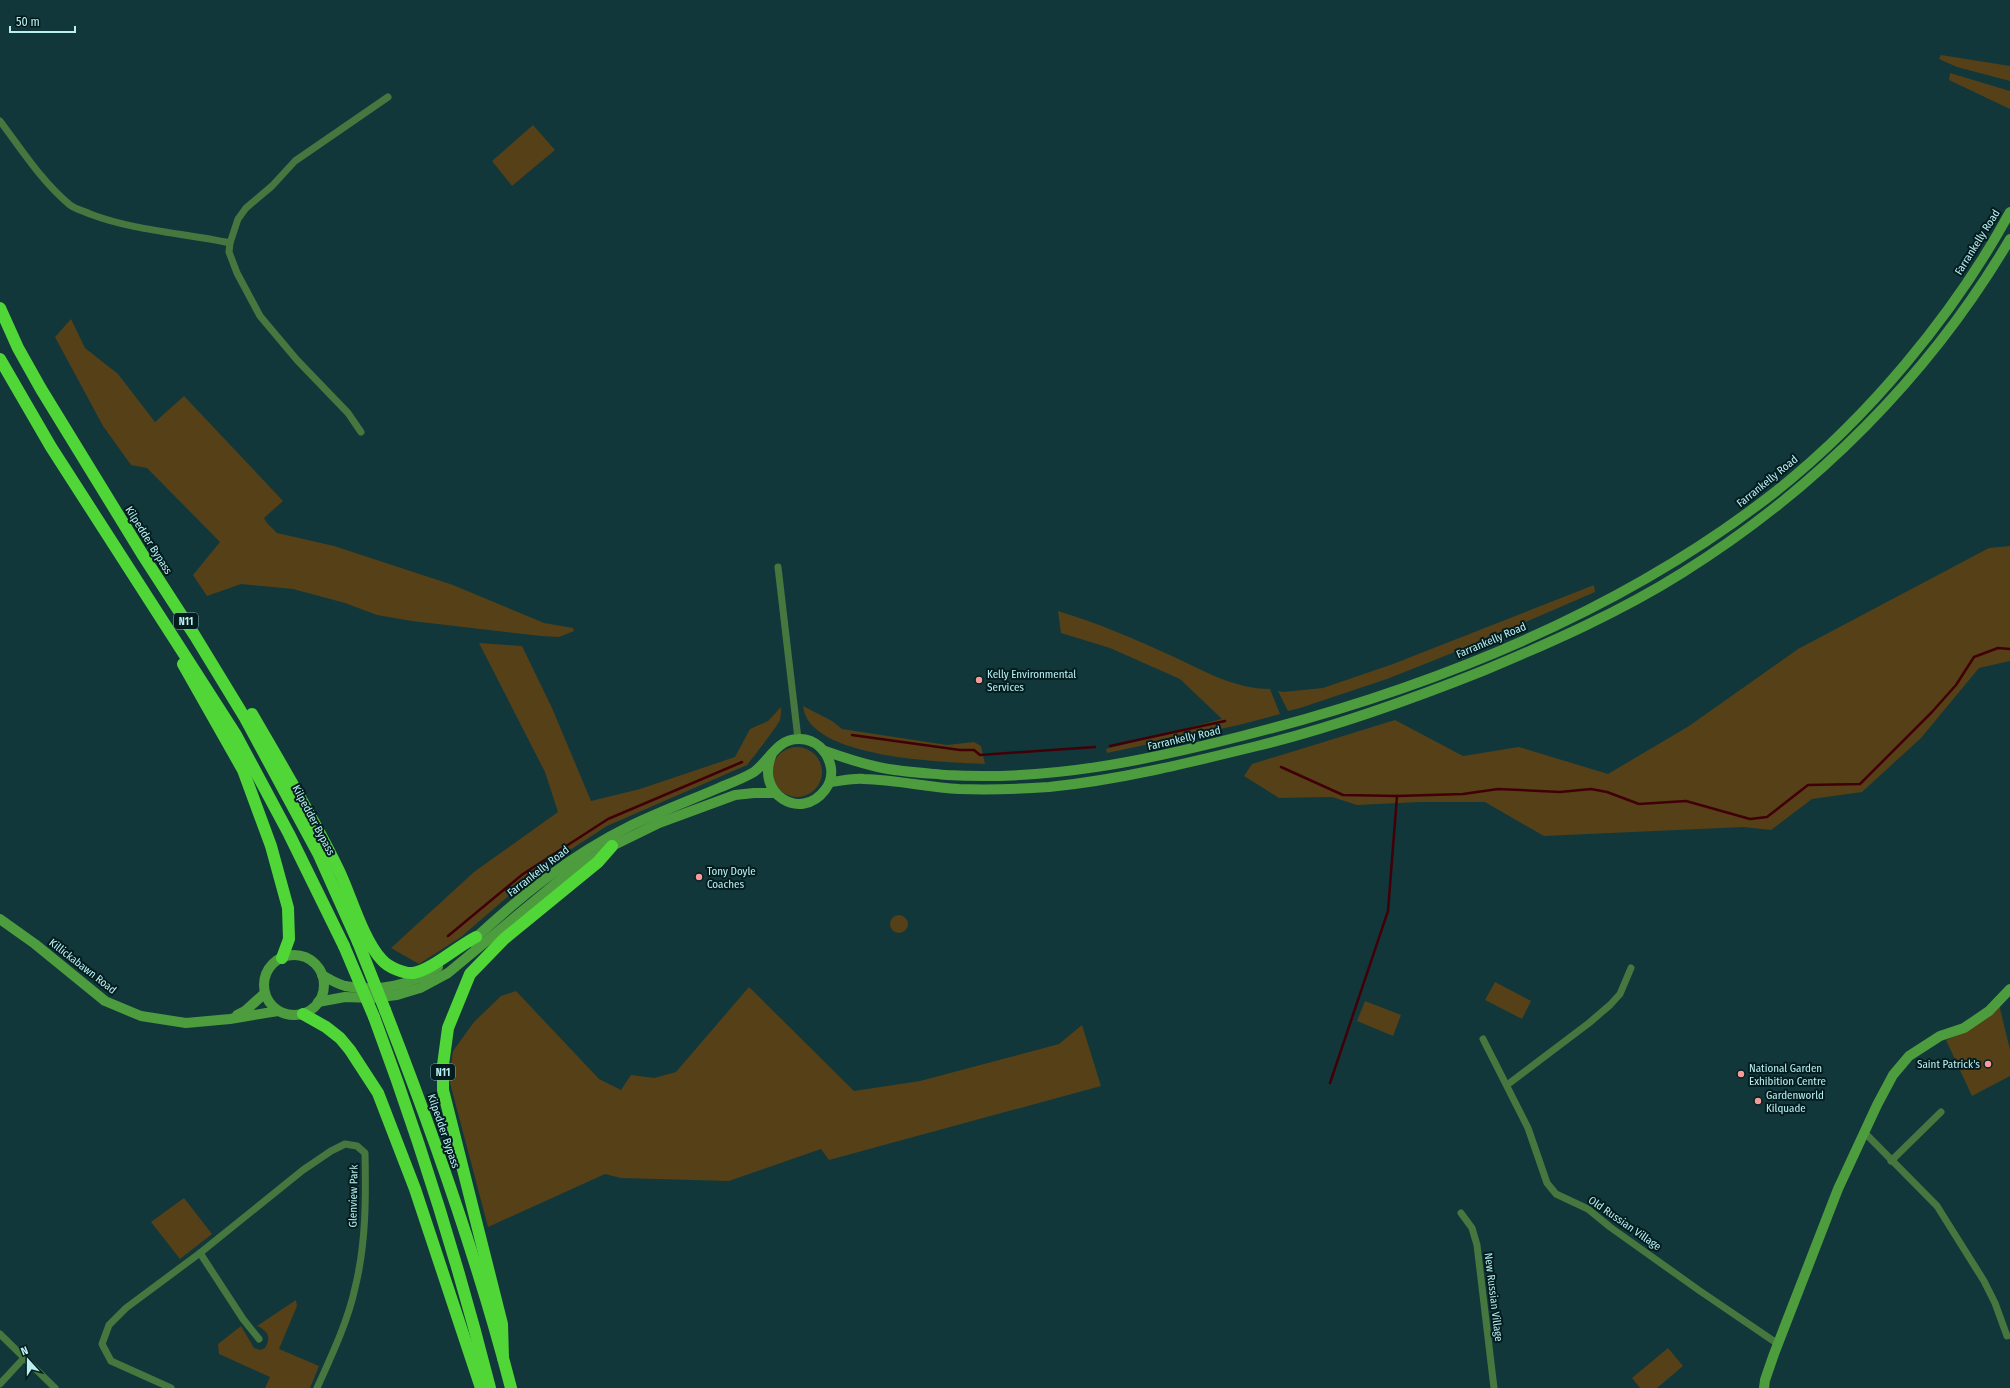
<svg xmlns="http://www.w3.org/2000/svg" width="2010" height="1388" font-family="'Fira Sans Condensed',sans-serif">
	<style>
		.green { fill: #554018 }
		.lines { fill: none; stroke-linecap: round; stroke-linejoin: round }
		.stream { stroke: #410007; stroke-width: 2.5 }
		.street { stroke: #46773e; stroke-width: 7 }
		.secondary { stroke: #4d9d3f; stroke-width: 10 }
		.highway { stroke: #51d638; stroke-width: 12 }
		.highway-bridge { stroke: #51d638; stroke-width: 12 }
		.poi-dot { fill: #f59b9a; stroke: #031d1f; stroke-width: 1.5 }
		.labels { text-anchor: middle; stroke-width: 4; stroke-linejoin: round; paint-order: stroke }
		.shield { fill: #031d1f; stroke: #83b0b3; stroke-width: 1 }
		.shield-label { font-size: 10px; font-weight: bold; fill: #baeff2 }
		.street-label { font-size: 11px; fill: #baeff2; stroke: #031d1f }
		.poi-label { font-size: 11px; fill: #baeff2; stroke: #031d1f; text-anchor: start }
	</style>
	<rect width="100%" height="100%" fill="#11373a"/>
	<!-- green -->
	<g class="green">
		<path d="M1941,55l69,11v15l-53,-14 -18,-8z"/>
		<path d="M1950,73l60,18v18l-61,-29z"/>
		<path d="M533,125l22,25 -43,36 -20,-25z"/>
		<path d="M71,319l14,29 33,26 37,48 29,-26 99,105 -19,17 3,5 10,10 57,13 119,39 91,38 29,5 1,3 -15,6 -18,-1 -129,-15 -35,-6 -32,-12 -52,-14 -52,-5 -34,12 -14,-21 27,-33 -73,-74 -16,-3 -28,-39 -48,-89z"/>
		<path d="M2010,546v115l-31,7 -58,70 -59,54 -50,7 -41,31 -27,-3 -200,9 -59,-34h-65l-63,3 -25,-8 -53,1 -35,-22 8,-12 143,-44 68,36 56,-9 89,27 81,-48 109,-77 191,-101z"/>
		<path d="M1594,585l1,7 -120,52 -88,35 -87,29 -12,3 -10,-20 5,1 40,-4 70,-24z"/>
		<path d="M1058,611c40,12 77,28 114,45 32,15 63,33 98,33l10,25 -41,11 -132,28 -1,-4 116,-30 -42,-40 -70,-31 -49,-15z"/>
		<path d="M479,643l43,3 30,62 39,93 49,-12 95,-32 15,-28 18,-8 13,-14c0,4 0,9 -1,13 -2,5 -30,42 -33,45l-140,61 -51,33 -37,28 -58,50 -42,27 -28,-16 83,-76 84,-60 -13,-40z"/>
		<path d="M803,706l29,15 10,8 105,16 27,-3 7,4 4,18c-40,-2 -177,-5 -182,-58z"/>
		<circle cx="797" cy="772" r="25"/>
		<circle cx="899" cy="924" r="9"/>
		<path d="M1495,982l36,19 -9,18 -37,-19z"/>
		<path d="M749,987l105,104 66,-10 139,-37 23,-19 19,61 -272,74 -8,-11 -92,32 -108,-3 -16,-4 -117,53 -39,-148 4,-28 21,-29 27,-26 15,-5 83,88 22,11 10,-15 23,3 22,-6z"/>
		<path d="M1365,1001l36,14 -8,21 -36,-15z"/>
		<path d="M1999,1004l11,46v26l-38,20 -26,-56 19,-8z"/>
		<path d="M184,1198l28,36 -32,25 -29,-37z"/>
		<path d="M296,1300l1,6 -18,43 40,17 -9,22h-45l5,-11 -51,-23 -1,-10 23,-18 13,22 6,2 5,-2c7,-11 2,-18 -8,-22z"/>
		<path d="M1668,1348l15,18 -26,22h-17l-8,-10z"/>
	</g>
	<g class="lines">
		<!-- stream -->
		<g class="stream">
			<path d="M852,735l108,15h14l6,5 115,-8"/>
			<path d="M1110,746l115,-25"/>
			<path d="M1281,767l62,28 54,1 66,-2 35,-5 62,3 31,-3 16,3 32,12 47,-3 64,18 17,-2 41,-32 52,-1 72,-72 24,-27 18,-28 24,-9 12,1"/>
			<path d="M448,936l75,-62 85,-55 134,-57"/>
			<path d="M1330,1083l58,-172 9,-115"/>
		</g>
		<!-- street -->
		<g class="street">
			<path d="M0,121c22,29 42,61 70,84 5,4 14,6 20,9 45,17 93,19 140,29"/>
			<path d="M361,432l-13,-19 -51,-53 -37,-44 -23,-43 -8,-21 1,-9 8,-24 8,-11 26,-22 23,-25 93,-64"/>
			<path d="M778,567l20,172"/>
			<path d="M1483,1039l45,89 19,55 9,11 32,15 22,18 90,64 78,53"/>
			<path d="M1507,1085l82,-62 21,-18 10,-11 11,-26"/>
			<path d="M1865,1133l72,73 47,75 11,22 12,33"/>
			<path d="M1891,1161l50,-49"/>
			<path d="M1461,1213l11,15 5,17 17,143"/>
			<path d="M200,1253l43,66 16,20"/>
			<path d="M0,1334l55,54"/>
			<path d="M0,1384l23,-25"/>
			<path d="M171,1388l-60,-27 -9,-17 7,-19 17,-17 74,-55 103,-83 28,-19 14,-7 12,2 8,7c1,45 1,91 -10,135 -7,33 -24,69 -38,100"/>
		</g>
		<!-- secondary -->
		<g class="secondary">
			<path d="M825,751c17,6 35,12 53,16 23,5 46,6 69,8 102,6 197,-14 295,-39 190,-48 377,-122 533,-244 92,-73 179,-177 235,-280"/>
			<path d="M830,782c11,-1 23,-4 34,-3 32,1 63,8 95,10 29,1 61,0 90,-2 70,-7 139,-24 208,-41 78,-19 153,-46 228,-76 67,-28 135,-58 197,-97 133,-83 248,-198 328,-334"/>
			<path d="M0,919l35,25 70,57 36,15 45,7 44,-4 48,-8"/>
			<path d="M471,942c51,-47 98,-86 161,-117 29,-14 59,-25 89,-38 10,-4 23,-9 33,-15 15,-11 23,-33 44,-33 17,-1 30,12 33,29 1,7 -1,16 -6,22 -24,32 -71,4 -53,-36"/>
			<circle cx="294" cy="985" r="30"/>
			<path d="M322,975c7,4 15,9 23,11 32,6 66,0 93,-19"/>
			<path d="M318,1002l27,-5 27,1 25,-3 23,-7 28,-15 119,-99 45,-28 47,-23 76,-28 19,-2h21"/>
			<path d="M237,1015l8,-4 20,-18"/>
			<path d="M1764,1388l1,-8 9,-26 64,-165 39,-84 16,-30 16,-19 31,-20 24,-8 25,-17 21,-22"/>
		</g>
		<!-- highway -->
		<g class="highway">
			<path d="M0,308l18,40 23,41 103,168 51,79 50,82 74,137 39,87"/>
			<path d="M0,359l51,88 185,288 53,99 55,112"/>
			<path d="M183,664l60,106 28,76 17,62 1,31 -7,19"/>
			<path d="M252,714c30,52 61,103 87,157 12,25 24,69 43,89 6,7 22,14 31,13 17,-2 45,-27 63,-36"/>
			<path d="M385,1010c48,123 93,250 126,378"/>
			<path d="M303,1014l23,13 14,11 10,12 28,43 37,96 66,199"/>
			<path d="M374,1017c45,121 84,245 116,371"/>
			<path d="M503,1358l-1,-34 -59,-234v-25l5,-37 22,-54 34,-35 94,-77 14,-16"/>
		</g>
		<!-- highway-bridge -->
		<g class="highway-bridge">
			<path d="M358,942l27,68"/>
			<path d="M344,946l30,71"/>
		</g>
	</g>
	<!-- markers -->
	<g class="poi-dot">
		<circle cx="979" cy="680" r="4"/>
		<circle cx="699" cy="877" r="4"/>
		<circle cx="1988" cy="1064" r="4"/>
		<circle cx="1741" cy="1074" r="4"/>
		<circle cx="1758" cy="1101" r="4"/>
	</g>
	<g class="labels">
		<!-- shield labels -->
		<g class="shield">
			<rect x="174" y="613" width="24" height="16" rx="3"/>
			<rect x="431" y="1064" width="24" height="16" rx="3"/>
		</g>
		<g class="shield-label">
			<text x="186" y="625">N11</text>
			<text x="443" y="1076">N11</text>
		</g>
		<!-- street labels -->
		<g class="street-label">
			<text transform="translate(1977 242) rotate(-58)" y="4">Farrankelly Road</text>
			<text transform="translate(1767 481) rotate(-39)" y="4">Farrankelly Road</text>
			<text transform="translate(149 540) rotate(58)" y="4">Kilpedder Bypass</text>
			<text transform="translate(1491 640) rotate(-23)" y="4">Farrankelly Road</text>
			<text transform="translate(1184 738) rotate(-13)" y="4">Farrankelly Road</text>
			<text transform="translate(314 820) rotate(62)" y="4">Kilpedder Bypass</text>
			<text transform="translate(538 871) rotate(-38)" y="4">Farrankelly Road</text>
			<text transform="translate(83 966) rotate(38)" y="4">Killickabawn Road</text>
			<text transform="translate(444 1131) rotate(71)" y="4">Kilpedder Bypass</text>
			<text transform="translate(353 1196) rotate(-89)" y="4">Glenview Park</text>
			<text transform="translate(1625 1223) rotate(35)" y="4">Old Russian Village</text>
			<text transform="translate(1494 1297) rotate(83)" y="4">New Russian Village</text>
		</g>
		<!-- poi labels -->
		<g class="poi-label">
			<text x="987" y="678">Kelly Environmental<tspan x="987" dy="13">Services</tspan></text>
			<text x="707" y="875">Tony Doyle<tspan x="707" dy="13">Coaches</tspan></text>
			<text x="1980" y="1068" text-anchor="end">Saint Patrick's</text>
			<text x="1749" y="1072">National Garden<tspan x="1749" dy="13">Exhibition Centre</tspan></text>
			<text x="1766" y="1099">Gardenworld<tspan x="1766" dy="13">Kilquade</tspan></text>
		</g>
	</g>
	<!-- north arrow -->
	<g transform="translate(28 1360) rotate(339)" stroke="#031d1f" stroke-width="3" paint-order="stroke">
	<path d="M0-3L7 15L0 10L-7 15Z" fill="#baeff2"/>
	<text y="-6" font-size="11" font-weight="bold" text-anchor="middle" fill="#baeff2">N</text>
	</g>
	<!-- scale -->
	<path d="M10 26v6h65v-6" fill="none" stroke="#baeff2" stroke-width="2"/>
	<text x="16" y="26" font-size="12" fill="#baeff2" stroke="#031d1f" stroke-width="3" paint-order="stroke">50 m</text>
</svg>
